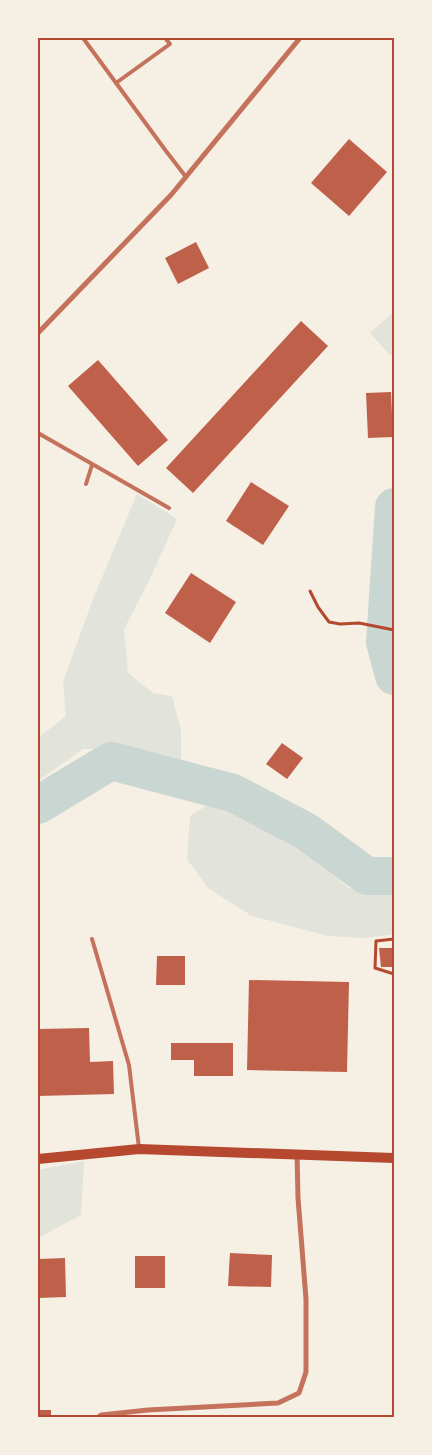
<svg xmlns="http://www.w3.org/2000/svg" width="432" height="1455" font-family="Ubuntu,sans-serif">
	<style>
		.green { fill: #e2e4dc }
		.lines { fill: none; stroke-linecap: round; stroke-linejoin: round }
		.river { stroke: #c9d6d2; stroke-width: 38 }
		.building { fill: #bf614a }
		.path { stroke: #b5482f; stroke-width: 3 }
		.service { stroke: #c5725c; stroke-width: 4 }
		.minor { stroke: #c5725c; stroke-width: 5 }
		.secondary { stroke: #b5482f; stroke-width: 10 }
		.neatline { fill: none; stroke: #b5482f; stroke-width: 2 }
	</style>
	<rect width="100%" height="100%" fill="#f6efe4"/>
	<!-- green -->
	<g class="green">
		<path d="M394,312v43h-4l-20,-22z"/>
		<path d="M137,494l40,25 -29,64 -24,46 4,44 25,20 19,3 9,34v35l-44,-15 -54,-1 -45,32v-43l28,-22 -3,-34 30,-83z"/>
		<path d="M214,801l61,27 74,60 45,3v43l-29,4 -37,-2 -76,-20 -44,-28 -21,-29 3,-43z"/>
		<path d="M84,1161l-3,54 -43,23v-68z"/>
	</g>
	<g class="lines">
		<!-- river -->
		<g class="river">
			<path d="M394,507l-9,135 9,34"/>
			<path d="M38,805l73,-44 122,32 74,39 60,44h27"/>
		</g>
	</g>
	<!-- building -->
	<g class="building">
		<path d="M349,139l38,33 -38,44 -38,-33z"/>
		<path d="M196,242l13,26 -31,16 -13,-26z"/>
		<path d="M301,321l27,25 -135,147 -27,-25z"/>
		<path d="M98,360l70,80 -30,26 -70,-80z"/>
		<path d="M391,392l2,45 -25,1 -2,-45z"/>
		<path d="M251,482l38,24 -26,39 -37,-24z"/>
		<path d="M191,573l45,29 -26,41 -45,-30z"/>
		<path d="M282,743l21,15 -16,21 -21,-15z"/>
		<path d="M379,948h15v19h-13z"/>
		<path d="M157,956h28v29h-29z"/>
		<path d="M249,980l100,2 -2,90 -100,-2z"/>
		<path d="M89,1028l1,34 23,-1 1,33 -76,2v-67z"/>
		<path d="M171,1043h62v33h-39v-16h-23z"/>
		<path d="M230,1253l42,2 -1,32 -43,-1z"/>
		<rect x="135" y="1256" width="30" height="32"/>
		<path d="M65,1258l1,39 -27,1 -1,-39z"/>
		<rect x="38" y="1410" width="13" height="8"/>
	</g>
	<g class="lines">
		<!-- path -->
		<g class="path">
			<path d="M310,591l8,16 11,15 11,2 19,-1 35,7"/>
			<path d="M394,974l-19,-6 1,-27 18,-2"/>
		</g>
		<!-- service -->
		<g class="service">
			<path d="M83,38l83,113 20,26"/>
			<path d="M116,83l54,-39 -5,-6"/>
			<path d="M38,433l131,75"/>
			<path d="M86,484l6,-19"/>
			<path d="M92,939l37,126 10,83"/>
		</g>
		<!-- minor -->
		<g class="minor">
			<path d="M38,333l133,-138 129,-157"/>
			<path d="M97,1418l4,-3 47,-5 130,-7 21,-10 7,-21v-73l-8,-101 -1,-45"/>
		</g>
		<!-- secondary -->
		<path class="secondary" d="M38,1159l101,-10 255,9"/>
	</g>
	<!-- border -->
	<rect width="432" height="1455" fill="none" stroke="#f6efe4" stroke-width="78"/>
	<rect x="39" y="39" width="354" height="1377" class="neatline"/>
</svg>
